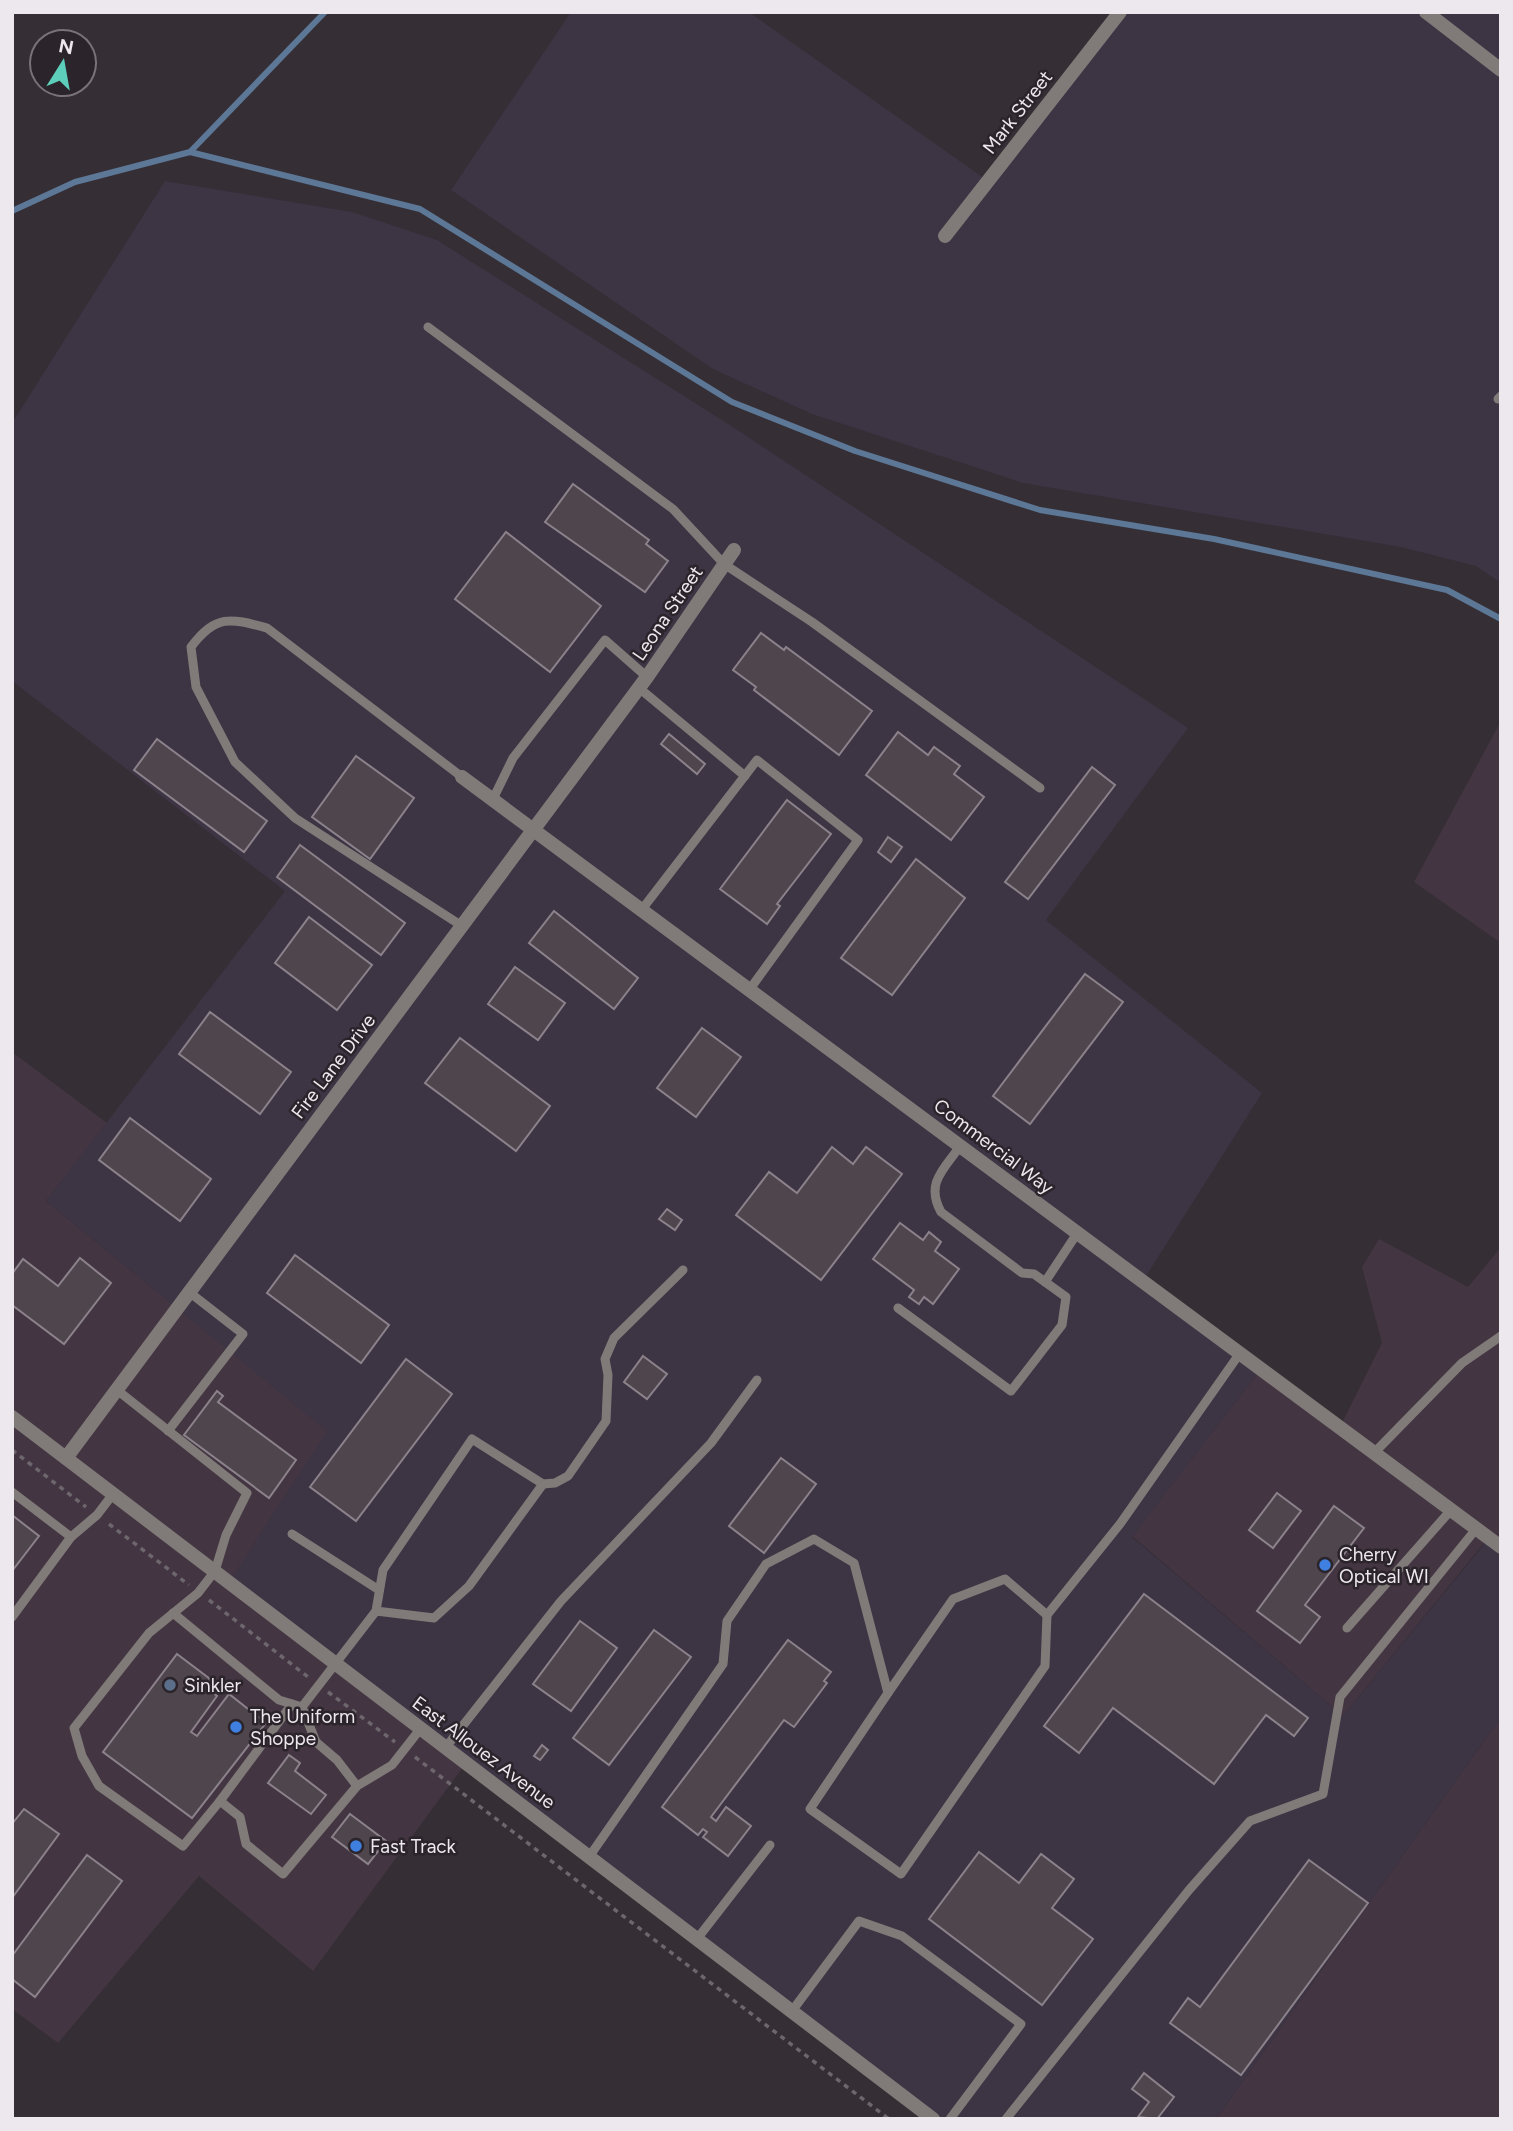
<svg xmlns="http://www.w3.org/2000/svg" width="1513" height="2131" font-family="Figtree,sans-serif">
	<style>
		.built { fill: #433642 }
		.industrial { fill: #3d3444 }
		.lines { fill: none; stroke-linecap: round; stroke-linejoin: round }
		.stream { stroke: #5d7796; stroke-width: 6 }
		.building { fill: #4e454d; stroke: #8b828b; stroke-width: 2 }
		.path { stroke: #6d666d; stroke-width: 3.5; stroke-dasharray: 5 5; stroke-linecap: butt }
		.service { stroke: #807b78; stroke-width: 9 }
		.minor { stroke: #807b78; stroke-width: 14 }
		.tertiary { stroke: #807b78; stroke-width: 14 }
		.shop-dot { fill: #3f7fe0; stroke: #2b242b; stroke-width: 2.5 }
		.service-dot { fill: #5c6f8a; stroke: #2b242b; stroke-width: 2.5 }
		.labels { text-anchor: middle; stroke-width: 5; stroke-linejoin: round; paint-order: stroke }
		.street-label { font-size: 19px; fill: #ede8ed; stroke: #2b242b }
		.poi-label { font-size: 19px; fill: #ede8ed; stroke: #2b242b; text-anchor: start }
	</style>
	<rect width="100%" height="100%" fill="#352e35"/>
	<!-- built -->
	<g class="built">
		<path d="M1501,721v222l-87,-61z"/>
		<path d="M12,1052l95,71 -61,78 282,230 138,332 -153,208 -114,-95 -141,167 -46,-34z"/>
		<path d="M1379,1239l89,48 33,-40v300l-13,-9 -145,178 -211,-180 129,-167 79,58 42,-84 -20,-76z"/>
		<path d="M1501,1717v402h-285z"/>
	</g>
	<!-- industrial -->
	<g class="industrial">
		<path d="M571,12h178l239,169 132,-169h381v571l-25,-17 -75,-19 -378,-64 -211,-69 -99,-45 -262,-179z"/>
		<path d="M165,181l187,31 85,28 296,187 455,301 -142,192 216,173 -119,188 118,88 -129,168 211,179 146,-178 12,9v170l-285,402h-283l-704,-537 98,-151 -281,-230 239,-310 -273,-210v-258z"/>
	</g>
	<g class="lines">
		<!-- stream -->
		<g class="stream">
			<path d="M190,152l135,-140"/>
			<path d="M12,211l63,-29 115,-30 230,57 312,193 123,49 185,59 174,29 233,51 54,29"/>
		</g>
	</g>
	<!-- building -->
	<g class="building">
		<path d="M573,484l76,56 -3,4 22,17 -23,31 -100,-70z"/>
		<path d="M506,532l95,74 -51,66 -95,-73z"/>
		<path d="M761,633l23,17 2,-3 86,64 -33,44 -85,-65 2,-3 -23,-17z"/>
		<path d="M898,732l30,23 6,-8 26,19 -6,8 30,23 -33,43 -85,-65z"/>
		<path d="M669,734l36,30 -8,10 -36,-30z"/>
		<path d="M157,739l110,82 -23,31 -110,-82z"/>
		<path d="M356,756l58,42 -44,61 -58,-42z"/>
		<path d="M1092,767l23,18 -87,114 -23,-17z"/>
		<path d="M787,800l44,34 -54,70 3,2 -13,18 -47,-35z"/>
		<path d="M888,837l14,10 -11,15 -13,-10z"/>
		<path d="M300,845l105,78 -24,32 -104,-78z"/>
		<path d="M916,859l49,39 -73,97 -51,-37z"/>
		<path d="M554,911l84,67 -24,31 -85,-66z"/>
		<path d="M309,917l63,48 -35,45 -62,-47z"/>
		<path d="M515,967l50,36 -27,37 -50,-36z"/>
		<path d="M1085,974l38,28 -93,122 -37,-28z"/>
		<path d="M210,1012l81,60 -31,42 -81,-60z"/>
		<path d="M702,1028l39,29 -45,60 -39,-29z"/>
		<path d="M460,1038l90,68 -34,45 -91,-68z"/>
		<path d="M130,1118l81,61 -31,42 -81,-61z"/>
		<path d="M832,1147l21,17 13,-17 36,27 -81,106 -85,-65 33,-43 28,21z"/>
		<path d="M667,1209l15,11 -7,10 -16,-11z"/>
		<path d="M900,1223l23,17 6,-8 12,10 -6,9 24,18 -26,35 -9,-7 -5,7 -10,-7 5,-7 -41,-31z"/>
		<path d="M295,1255l94,70 -28,38 -94,-70z"/>
		<path d="M80,1258l31,25 -47,61 -52,-39v-31l11,-15 35,27z"/>
		<path d="M643,1356l24,18 -20,25 -23,-17z"/>
		<path d="M406,1359l46,35 -96,127 -46,-34z"/>
		<path d="M217,1391l6,5 -5,6 78,58 -27,38 -85,-63z"/>
		<path d="M781,1458l35,26 -52,69 -35,-27z"/>
		<path d="M1277,1493l24,18 -28,37 -24,-18z"/>
		<path d="M1334,1506l30,22 -59,77 15,12 -20,26 -43,-32z"/>
		<path d="M12,1515l27,21 -27,35z"/>
		<path d="M1144,1594l164,124 -14,18 -28,-21 -52,69 -101,-76 -34,45 -35,-27z"/>
		<path d="M580,1621l37,27 -46,63 -38,-27z"/>
		<path d="M654,1630l37,27 -82,108 -36,-27z"/>
		<path d="M788,1640l43,32 -7,9 3,2 -33,44 -10,-7 -73,97 5,4 10,-14 25,19 -23,30 -25,-19 4,-5 -4,-3 -5,6 -36,-28z"/>
		<path d="M177,1654l33,25 -5,7 12,10 -26,36 6,4 32,-42 37,29 -74,95 -89,-66z"/>
		<path d="M542,1745l6,5 -8,10 -6,-4z"/>
		<path d="M289,1755l11,8 -5,8 31,24 -15,19 -43,-31z"/>
		<path d="M24,1809l35,25 -47,64v-74z"/>
		<path d="M350,1814l36,27 -18,23 -36,-27z"/>
		<path d="M979,1852l40,31 22,-29 33,25 -22,29 41,31 -51,66 -113,-86z"/>
		<path d="M87,1855l35,26 -87,116 -23,-18v-23z"/>
		<path d="M1309,1860l59,43 -127,172 -71,-52 18,-25 12,9z"/>
		<path d="M1144,2073l30,24 -17,22 -19,-2 11,-15 -17,-13z"/>
	</g>
	<g class="lines">
		<!-- path -->
		<g class="path">
			<path d="M12,1450l74,57"/>
			<path d="M109,1524l80,61"/>
			<path d="M209,1600l99,77"/>
			<path d="M328,1692l67,50"/>
			<path d="M415,1757l474,362"/>
		</g>
		<!-- service -->
		<g class="service">
			<path d="M428,327l245,182 51,55 88,58 228,166"/>
			<path d="M1498,399l3,-3"/>
			<path d="M639,688l106,88"/>
			<path d="M493,799l20,-41 92,-118 42,37"/>
			<path d="M643,908l114,-148 101,80 -108,149"/>
			<path d="M462,926l-167,-108 -60,-56 -39,-75 -5,-40c25,-33 39,-29 76,-19l195,149"/>
			<path d="M1045,1282l33,-50"/>
			<path d="M898,1308l113,83 51,-66 4,-28 -32,-23 -12,-1 -81,-61c-16,-29 3,-43 20,-67"/>
			<path d="M117,1390l130,103 -21,42 -11,36 -17,22 -49,40 -75,95 8,28 17,30 84,60 37,-45 20,16 6,27 37,30 74,-88 35,-21 29,-37"/>
			<path d="M168,1431l75,-97 -54,-42"/>
			<path d="M1374,1453l88,-90 39,-27"/>
			<path d="M543,1484l12,-1 13,-7 38,-55 2,-46 -3,-16 9,-21 69,-68"/>
			<path d="M12,1492l59,45"/>
			<path d="M292,1534l87,56"/>
			<path d="M173,1613l106,87 23,7 74,-96 58,7 35,-32 74,-102 -71,-45 -89,131 -7,41"/>
			<path d="M12,1617l59,-80 26,-22 16,-21"/>
			<path d="M1347,1628l104,-118"/>
			<path d="M888,1693l65,-94 52,-20 42,36"/>
			<path d="M302,1707l14,35 21,18 20,26"/>
			<path d="M446,1747l115,-146 150,-158 46,-63"/>
			<path d="M220,1801l72,-97"/>
			<path d="M589,1857l134,-193 4,-43 39,-57 48,-25 40,24 34,130 -78,116 91,65 144,-208 2,-51 73,-91 120,-171"/>
			<path d="M697,1939l73,-94"/>
			<path d="M792,2011l67,-90 43,15 119,88 -71,95"/>
			<path d="M1006,2119l183,-229 61,-69 73,-27 17,-97 136,-168"/>
		</g>
		<!-- minor -->
		<g class="minor">
			<path d="M1426,12l75,58"/>
			<path d="M945,236l175,-224"/>
			<path d="M462,777l1039,770"/>
			<path d="M66,1458l581,-781 87,-127"/>
		</g>
		<!-- tertiary -->
		<path class="tertiary" d="M12,1417l921,702"/>
	</g>
	<!-- markers -->
	<g class="shop-dot">
		<circle cx="1325" cy="1565" r="7"/>
		<circle cx="236" cy="1727" r="7"/>
		<circle cx="356" cy="1846" r="7"/>
	</g>
	<circle class="service-dot" cx="170" cy="1685" r="7"/>
	<g class="labels">
		<!-- street labels -->
		<g class="street-label">
			<text transform="translate(1017 112) rotate(-52)" y="7">Mark Street</text>
			<text transform="translate(667 613) rotate(-56)" y="7">Leona Street</text>
			<text transform="translate(333 1066) rotate(-53)" y="7">Fire Lane Drive</text>
			<text transform="translate(994 1146) rotate(37)" y="7">Commercial Way</text>
			<text transform="translate(484 1752) rotate(37)" y="7">East Allouez Avenue</text>
		</g>
		<!-- poi labels -->
		<g class="poi-label">
			<text x="1339" y="1561">Cherry<tspan x="1339" dy="22">Optical WI</tspan></text>
			<text x="184" y="1692">Sinkler</text>
			<text x="250" y="1723">The Uniform<tspan x="250" dy="22">Shoppe</tspan></text>
			<text x="370" y="1853">Fast Track</text>
		</g>
	</g>
	<!-- border -->
	<rect width="1513" height="2131" fill="none" stroke="#ede8ed" stroke-width="28"/>
	<!-- north arrow -->
	<g transform="translate(63 63) rotate(11)"><circle r="33" fill="#2b242b" stroke="#797279" stroke-width="2"/>
	<path d="M0-5L12 26L0 18L-12 26Z" fill="#5dceb9"/>
	<text y="-10" font-size="19" font-weight="bold" text-anchor="middle" fill="#ede8ed">N</text>
	</g>
</svg>
